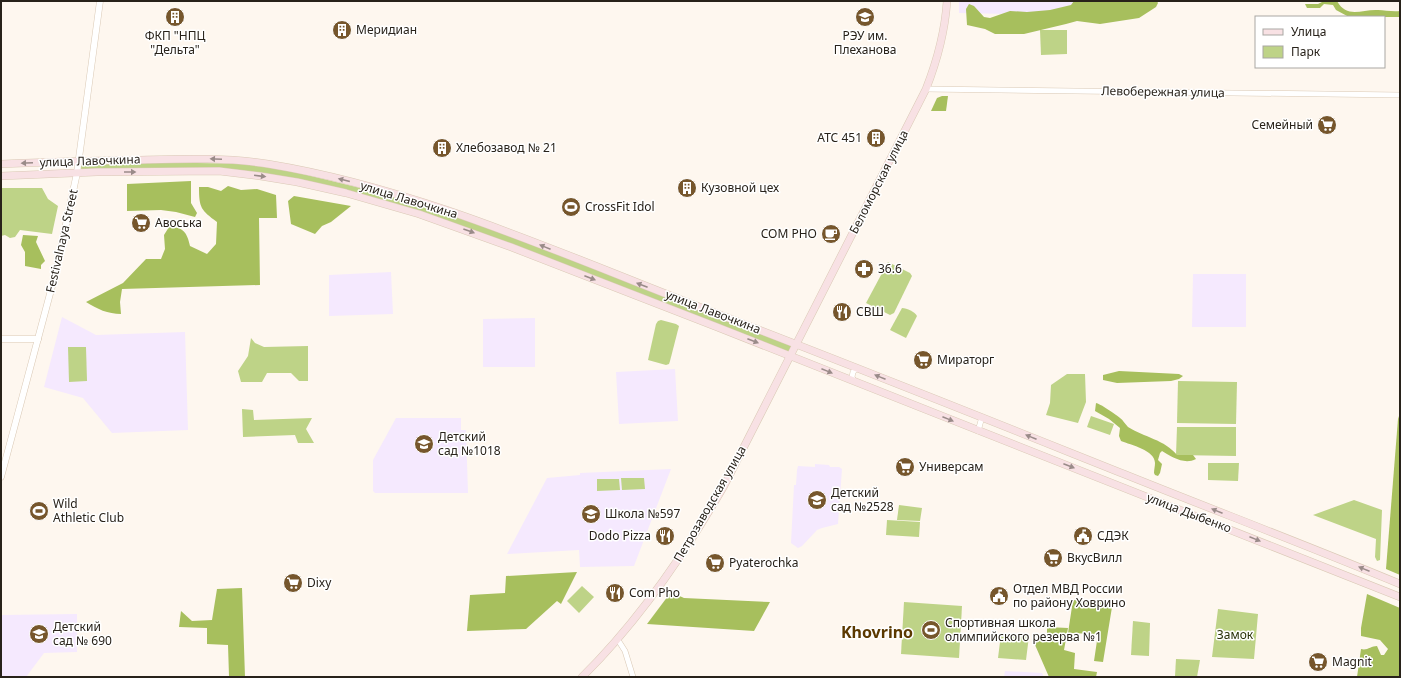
<svg xmlns="http://www.w3.org/2000/svg" width="1401" height="678" font-family="'Noto Sans',sans-serif">
	<style>
		.education { fill: #f5e9fe }
		.green { fill: #bed387 }
		.forest { fill: #a7bf5d }
		.lines { fill: none; stroke-linecap: round; stroke-linejoin: round }
		.minor-casing { stroke: #dac9b5; stroke-width: 6 }
		.tertiary-casing { stroke: #dac9b5; stroke-width: 7 }
		.secondary-casing { stroke: #dac9b5; stroke-width: 8 }
		.minor { stroke: #fff; stroke-width: 5 }
		.tertiary { stroke: #fff; stroke-width: 6 }
		.secondary { stroke: #f8e1e4; stroke-width: 7 }
		.oneway { fill: #9a8b89 }
		.labels { text-anchor: middle; stroke-width: 3; stroke-linejoin: round; paint-order: stroke }
		.poi-label { font-size: 12px; fill: #28221a; stroke: #fff; text-anchor: start }
		.street-label { font-size: 12px; fill: #28221a; stroke: #fff }
		.park-label { font-size: 12px; fill: #283107; stroke: #fff }
		.district-label { font-size: 16px; font-weight: bold; fill: #5b3901; stroke: #fff }
	</style>
	<rect width="100%" height="100%" fill="#fef7ef"/>
	<!-- education -->
	<g class="education">
		<path d="M959,1h116v6h-13l-1,8 -102,-2z"/>
		<path d="M391,272l2,42 -64,2v-41z"/>
		<path d="M1193,274h53v53h-54z"/>
		<path d="M62,317l34,18 89,-3 3,98 -76,3 -29,-35 -39,-11z"/>
		<path d="M535,318v49h-52v-48z"/>
		<path d="M675,369l3,52 -59,3 -3,-52z"/>
		<path d="M396,418h65v12h5l2,63h-93l-2,-2v-31z"/>
		<path d="M815,464l14,1 1,2h9l3,2 -4,55 -16,4 -5,2 -15,16 -4,2 -7,-5 3,-58h2l1,-15 1,-4 17,1z"/>
		<path d="M671,469l-37,97 -54,1 -1,-17 -72,4 40,-76 33,-3v-2z"/>
		<path d="M77,614v38l-33,1 -18,24h-25v-62z"/>
		<path d="M1005,671l37,2 2,4h-40z"/>
	</g>
	<!-- green -->
	<g class="green">
		<path d="M1040,30h27v24l-26,1z"/>
		<path d="M79,161l183,3 160,39 375,141 -6,12 -243,-95 -202,-68 -127,-22 -142,2z"/>
		<path d="M1,188h41l6,11 10,7 -6,28 -32,-4 -5,7 -5,1 -5,-3 -4,1z"/>
		<path d="M888,262l22,11 2,3 -18,37 -4,2 -24,-12z"/>
		<path d="M902,308c5,0 13,4 15,8l-11,22 -16,-8z"/>
		<path d="M661,320l15,4 3,2 -9,35 -1,3 -3,1 -18,-5 8,-36 2,-3z"/>
		<path d="M251,338l4,5 9,4 44,-1v35h-9l-8,-8h-24l-5,9h-21l-3,-11 10,-15z"/>
		<path d="M68,347h18l1,34 -18,1z"/>
		<path d="M1067,374h18l1,28 -8,21 -32,-8 4,-12 1,-18z"/>
		<path d="M1178,381l59,1 -1,42 -59,-1z"/>
		<path d="M242,409l11,1 1,10 58,-2 -6,11 8,14h-16l-3,-8 -52,2z"/>
		<path d="M1091,416l23,8 -4,11 -23,-8z"/>
		<path d="M1177,427h59v29l-60,-1z"/>
		<path d="M1208,463h31l-1,18 -30,-1z"/>
		<path d="M621,478h23l1,11 -23,1z"/>
		<path d="M597,479h22l1,11 -23,1z"/>
		<path d="M1354,500l28,10 -2,50 -3,1 -2,-4 1,-18 -63,-24z"/>
		<path d="M899,505l23,3 -2,13 -23,-1z"/>
		<path d="M887,520l33,2 -1,15 -33,-2z"/>
		<path d="M582,586l12,11 -15,16 -12,-12z"/>
		<path d="M904,602l58,4 -3,52 -58,-4z"/>
		<path d="M1218,609l40,5 -4,45 -42,-2z"/>
		<path d="M1133,621l17,2 -1,33 -18,-1z"/>
		<path d="M1001,634l28,2 -3,24 -28,-2z"/>
		<path d="M1176,659l24,1 -3,17 -22,-1z"/>
	</g>
	<!-- forest -->
	<g class="forest">
		<path d="M1074,1h83l1,2 -2,4 -17,11 -39,6 -23,-3 -11,3 -42,10h-29l-10,-5 -18,-4 -1,-16 3,-5 5,2 10,11 6,1 20,-7 17,1 23,-2 21,-5z"/>
		<path d="M1324,1h13c10,18 25,8 41,9 7,0 14,2 22,1v6h-51l-13,-7 -3,-5 -9,-1 -4,4h-13l-2,-4h13z"/>
		<path d="M942,96h6l-2,15h-15l6,-13z"/>
		<path d="M191,181v22l6,10 -2,4 -19,-5 -15,-2 -34,1v-27z"/>
		<path d="M228,186l13,4 16,-1 19,6 1,23h-18l1,67 -138,4 -2,13 1,12c-13,0 -24,-5 -35,-12l37,-19 23,-24h15l4,-10 -1,-14 5,-8c14,0 18,5 21,19l17,8 9,-10 1,-22c-16,-12 -18,-14 -18,-35h9l13,4z"/>
		<path d="M294,196l57,10 -20,16 -9,4 -7,8 -24,-10 -3,-23z"/>
		<path d="M23,235l15,1 -2,6 9,19 -4,4v4l-16,-3v-14l-4,-7z"/>
		<path d="M1119,371l60,3 4,2 -4,3 -8,2 -54,2 -14,-3v-5z"/>
		<path d="M1096,403c3,0 21,12 24,15 3,2 5,6 8,9 16,10 37,13 49,28h16l3,4c-12,6 -24,-2 -34,-8l-2,2 -2,7 4,4 -2,9 -2,3 -3,-1 -1,-2c0,-3 1,-7 1,-10 0,-13 -24,-18 -34,-22l-2,-5 1,-8 -11,-9 -14,-8z"/>
		<path d="M1400,413v162l-14,-6 12,-150z"/>
		<path d="M577,572l-16,32 -4,-3 -31,28 -59,2 3,-36 35,-2 1,-17z"/>
		<path d="M242,588l3,89h-44l28,-1 -1,-31 -21,-1v-16l-28,-1 2,-16 11,10 20,-1 5,-31z"/>
		<path d="M671,592l13,6 86,4 -16,29 -107,-7z"/>
		<path d="M1367,594l33,14v69h-43l4,-28c6,2 10,-3 16,-3l4,9h3l4,-6 -8,-9 -19,-4v-8z"/>
		<path d="M1073,600l40,1 -10,61 -9,-1 4,-27 -30,-1z"/>
		<path d="M1047,627l21,1 -4,22 11,3 -1,16 23,3 -1,5h-47l-17,-39 15,3z"/>
	</g>
	<g class="lines">
		<defs>
			<g id="minor">
				<path d="M926,89l474,6"/>
				<path d="M854,381l-2,-4 1,-5 3,-3h4"/>
				<path d="M978,431l4,-14"/>
				<path d="M618,640l7,11 8,26"/>
			</g>
			<g id="tertiary">
				<path d="M1,339h37"/>
				<path d="M1,477l54,-202 22,-102 23,-172"/>
			</g>
			<g id="secondary">
				<path d="M1,164c44,-2 89,-3 133,-4 45,-1 89,-3 134,4 153,25 298,92 442,147 139,53 276,108 414,163 92,37 185,72 276,110"/>
				<path d="M1,176l96,-4 122,-1 41,5 37,6 49,11 73,21 92,33 206,80 683,270"/>
				<path d="M582,677c57,-56 102,-122 142,-191l202,-397c11,-28 19,-58 21,-88"/>
			</g>
		</defs>
		<!-- minor casing -->
		<use href="#minor" class="minor-casing"/>
		<!-- tertiary casing -->
		<use href="#tertiary" class="tertiary-casing"/>
		<!-- secondary casing -->
		<use href="#secondary" class="secondary-casing"/>
		<!-- minor -->
		<use href="#minor" class="minor"/>
		<!-- tertiary -->
		<use href="#tertiary" class="tertiary"/>
		<!-- secondary -->
		<use href="#secondary" class="secondary"/>
	</g>
	<!-- one-way arrows -->
	<defs><path id="oneway-solid" d="M-6-.8H1V-3.2L6.5 0L1 3.2V.8H-6Z"/></defs>
	<g class="oneway">
		<use href="#oneway-solid" transform="translate(216 159) rotate(-178)"/>
		<use href="#oneway-solid" transform="translate(27 163) rotate(178)"/>
		<use href="#oneway-solid" transform="translate(130 172)"/>
		<use href="#oneway-solid" transform="translate(260 176) rotate(7)"/>
		<use href="#oneway-solid" transform="translate(344 180) rotate(-166)"/>
		<use href="#oneway-solid" transform="translate(469 231) rotate(20)"/>
		<use href="#oneway-solid" transform="translate(545 247) rotate(-158)"/>
		<use href="#oneway-solid" transform="translate(590 278) rotate(21)"/>
		<use href="#oneway-solid" transform="translate(642 285) rotate(-159)"/>
		<use href="#oneway-solid" transform="translate(753 341) rotate(21)"/>
		<use href="#oneway-solid" transform="translate(827 371) rotate(22)"/>
		<use href="#oneway-solid" transform="translate(880 377) rotate(-158)"/>
		<use href="#oneway-solid" transform="translate(948 419) rotate(22)"/>
		<use href="#oneway-solid" transform="translate(1031 437) rotate(-158)"/>
		<use href="#oneway-solid" transform="translate(1069 466) rotate(21)"/>
		<use href="#oneway-solid" transform="translate(1217 511) rotate(-158)"/>
		<use href="#oneway-solid" transform="translate(1255 539) rotate(22)"/>
		<use href="#oneway-solid" transform="translate(1364 569) rotate(-158)"/>
	</g>
	<!-- icons -->
	<defs>
		<symbol id="building-disc" viewBox="-11 -11 22 22"><circle r="9.5" fill="#76562c" stroke="#fff"/><path d="M-4-6H4V6H1V3H-1V6H-4ZM-2.5-4.3h1.7v1.8h-1.7ZM.8-4.3h1.7v1.8H.8ZM-2.5-1h1.7V.8h-1.7ZM.8-1h1.7V.8H.8Z" fill="#fff"/></symbol>
		<symbol id="university-disc" viewBox="-11 -11 22 22"><circle r="9.5" fill="#76562c" stroke="#fff"/><path d="M0-5L7-2L0 1L-7-2ZM-4 1L0 2.5L4 1V4Q0 6-4 4Z" fill="#fff"/></symbol>
		<symbol id="supermarket-disc" viewBox="-11 -11 22 22"><circle r="9.5" fill="#76562c" stroke="#fff"/><path d="M-6-5.5h2.5l.6 2H6L4.5 2H-2.5L-4.4-4H-6ZM-1.5 3.2a1.3 1.3 0 1 0 .1 0ZM3 3.2a1.3 1.3 0 1 0 .1 0Z" fill="#fff"/></symbol>
		<symbol id="stadium-disc" viewBox="-11 -11 22 22"><circle r="9.5" fill="#76562c" stroke="#fff"/><path d="M0-5a6.5 5 0 1 0 0 10a6.5 5 0 1 0 0-10ZM-3.5-1.8h7v3.6h-7Z" fill="#fff"/></symbol>
		<symbol id="cafe-disc" viewBox="-11 -11 22 22"><circle r="9.5" fill="#76562c" stroke="#fff"/><path d="M-5.5-4.5H6V0H3Q3 3.5 0 3.5H-2.5Q-5.5 3.5-5.5 0ZM3-3.2v2h1.7v-2ZM-6 4.5H4V6H-6Z" fill="#fff"/></symbol>
		<symbol id="pharmacy-disc" viewBox="-11 -11 22 22"><circle r="9.5" fill="#76562c" stroke="#fff"/><path d="M-2-6h4v4h4v4h-4v4h-4v-4h-4v-4h4Z" fill="#fff"/></symbol>
		<symbol id="restaurant-disc" viewBox="-11 -11 22 22"><circle r="9.5" fill="#76562c" stroke="#fff"/><path d="M-5-6h1v4h1v-4h1v4h1v-4h1v5L-1.5 .5V6h-2V.5L-5-1ZM5-6V6H3V1.5H1.5Q1.5-4 5-6Z" fill="#fff"/></symbol>
		<symbol id="school-disc" viewBox="-11 -11 22 22"><circle r="9.5" fill="#76562c" stroke="#fff"/><path d="M0-5L7-2L0 1L-7-2ZM-4 1L0 2.5L4 1V4Q0 6-4 4Z" fill="#fff"/></symbol>
		<symbol id="civic-disc" viewBox="-11 -11 22 22"><circle r="9.5" fill="#76562c" stroke="#fff"/><path d="M-.6-6.5H3V-4.5H.6V-3L4-1V1h2V6H-6V1h2V-1L-.6-3ZM-1.2 2.5V6h2.4V2.5Z" fill="#fff"/></symbol>
	</defs>
	<g fill-rule="evenodd">
		<use href="#building-disc" x="164" y="6" width="22" height="22"/>
		<use href="#university-disc" x="854" y="6" width="22" height="22"/>
		<use href="#building-disc" x="331" y="19" width="22" height="22"/>
		<use href="#supermarket-disc" x="1316" y="114" width="22" height="22"/>
		<use href="#building-disc" x="865" y="127" width="22" height="22"/>
		<use href="#building-disc" x="431" y="137" width="22" height="22"/>
		<use href="#building-disc" x="676" y="177" width="22" height="22"/>
		<use href="#stadium-disc" x="560" y="196" width="22" height="22"/>
		<use href="#supermarket-disc" x="130" y="212" width="22" height="22"/>
		<use href="#cafe-disc" x="820" y="223" width="22" height="22"/>
		<use href="#pharmacy-disc" x="853" y="258" width="22" height="22"/>
		<use href="#restaurant-disc" x="831" y="301" width="22" height="22"/>
		<use href="#supermarket-disc" x="912" y="349" width="22" height="22"/>
		<use href="#school-disc" x="413" y="433" width="22" height="22"/>
		<use href="#supermarket-disc" x="894" y="456" width="22" height="22"/>
		<use href="#school-disc" x="806" y="489" width="22" height="22"/>
		<use href="#stadium-disc" x="28" y="500" width="22" height="22"/>
		<use href="#school-disc" x="580" y="503" width="22" height="22"/>
		<use href="#restaurant-disc" x="654" y="525" width="22" height="22"/>
		<use href="#civic-disc" x="1072" y="525" width="22" height="22"/>
		<use href="#supermarket-disc" x="1042" y="547" width="22" height="22"/>
		<use href="#supermarket-disc" x="704" y="552" width="22" height="22"/>
		<use href="#supermarket-disc" x="282" y="572" width="22" height="22"/>
		<use href="#restaurant-disc" x="604" y="582" width="22" height="22"/>
		<use href="#civic-disc" x="988" y="585" width="22" height="22"/>
		<use href="#stadium-disc" x="920" y="619" width="22" height="22"/>
		<use href="#school-disc" x="28" y="623" width="22" height="22"/>
		<use href="#supermarket-disc" x="1307" y="651" width="22" height="22"/>
	</g>
	<g class="labels">
		<!-- poi labels -->
		<g class="poi-label">
			<text x="356" y="34">Меридиан</text>
			<text x="175" y="40" text-anchor="middle">ФКП "НПЦ<tspan x="175" dy="14">"Дельта"</tspan></text>
			<text x="865" y="40" text-anchor="middle">РЭУ им.<tspan x="865" dy="14">Плеханова</tspan></text>
			<text x="1313" y="129" text-anchor="end">Семейный</text>
			<text x="862" y="142" text-anchor="end">АТС 451</text>
			<text x="456" y="152">Хлебозавод № 21</text>
			<text x="701" y="192">Кузовной цех</text>
			<text x="585" y="211">CrossFit Idol</text>
			<text x="155" y="227">Авоська</text>
			<text x="817" y="238" text-anchor="end">COM PHO</text>
			<text x="878" y="273">36.6</text>
			<text x="856" y="316">СВШ</text>
			<text x="937" y="364">Мираторг</text>
			<text x="438" y="441">Детский<tspan x="438" dy="14">сад №1018</tspan></text>
			<text x="919" y="471">Универсам</text>
			<text x="831" y="497">Детский<tspan x="831" dy="14">сад №2528</tspan></text>
			<text x="53" y="508">Wild<tspan x="53" dy="14">Athletic Club</tspan></text>
			<text x="605" y="518">Школа №597</text>
			<text x="651" y="540" text-anchor="end">Dodo Pizza</text>
			<text x="1097" y="540">СДЭК</text>
			<text x="1067" y="562">ВкусВилл</text>
			<text x="729" y="567">Pyaterochka</text>
			<text x="307" y="587">Dixy</text>
			<text x="1013" y="593">Отдел МВД России<tspan x="1013" dy="14">по району Ховрино</tspan></text>
			<text x="629" y="597">Com Pho</text>
			<text x="945" y="627">Спортивная школа<tspan x="945" dy="14">олимпийского резерва №1</tspan></text>
			<text x="53" y="631">Детский<tspan x="53" dy="14">сад № 690</tspan></text>
			<text x="1332" y="666">Magnit</text>
		</g>
		<!-- street labels -->
		<g class="street-label">
			<text transform="translate(1163 92) rotate(1)" y="4">Левобережная улица</text>
			<text transform="translate(90 161) rotate(-2)" y="4">улица Лавочкина</text>
			<text transform="translate(879 182) rotate(-63)" y="4">Беломорская улица</text>
			<text transform="translate(409 200) rotate(17)" y="4">улица Лавочкина</text>
			<text transform="translate(62 241) rotate(-77)" y="4">Festivalnaya Street</text>
			<text transform="translate(713 312) rotate(21)" y="4">улица Лавочкина</text>
			<text transform="translate(710 504) rotate(-60)" y="4">Петрозаводская улица</text>
			<text transform="translate(1189 513) rotate(21)" y="4">улица Дыбенко</text>
		</g>
		<!-- park labels -->
		<g class="park-label">
			<text x="1235" y="639">Замок</text>
		</g>
		<!-- district labels -->
		<g class="district-label">
			<text x="877" y="638">Khovrino</text>
		</g>
	</g>
	<!-- border -->
	<rect width="1401" height="678" fill="none" stroke="#28221a" stroke-width="4"/>
	<!-- legend -->
	<rect x="1255" y="16" width="130" height="52" fill="#ffffff" stroke="#a9a7a3"/>
	<rect x="1263" y="29" width="20" height="6" fill="#f8e1e4" stroke="#a9a7a3"/>
	<text x="1291" y="36" font-size="12" fill="#28221a">Улица</text>
	<rect x="1263" y="46" width="20" height="12" fill="#bed387" stroke="#a9a7a3"/>
	<text x="1291" y="56" font-size="12" fill="#28221a">Парк</text>
</svg>
